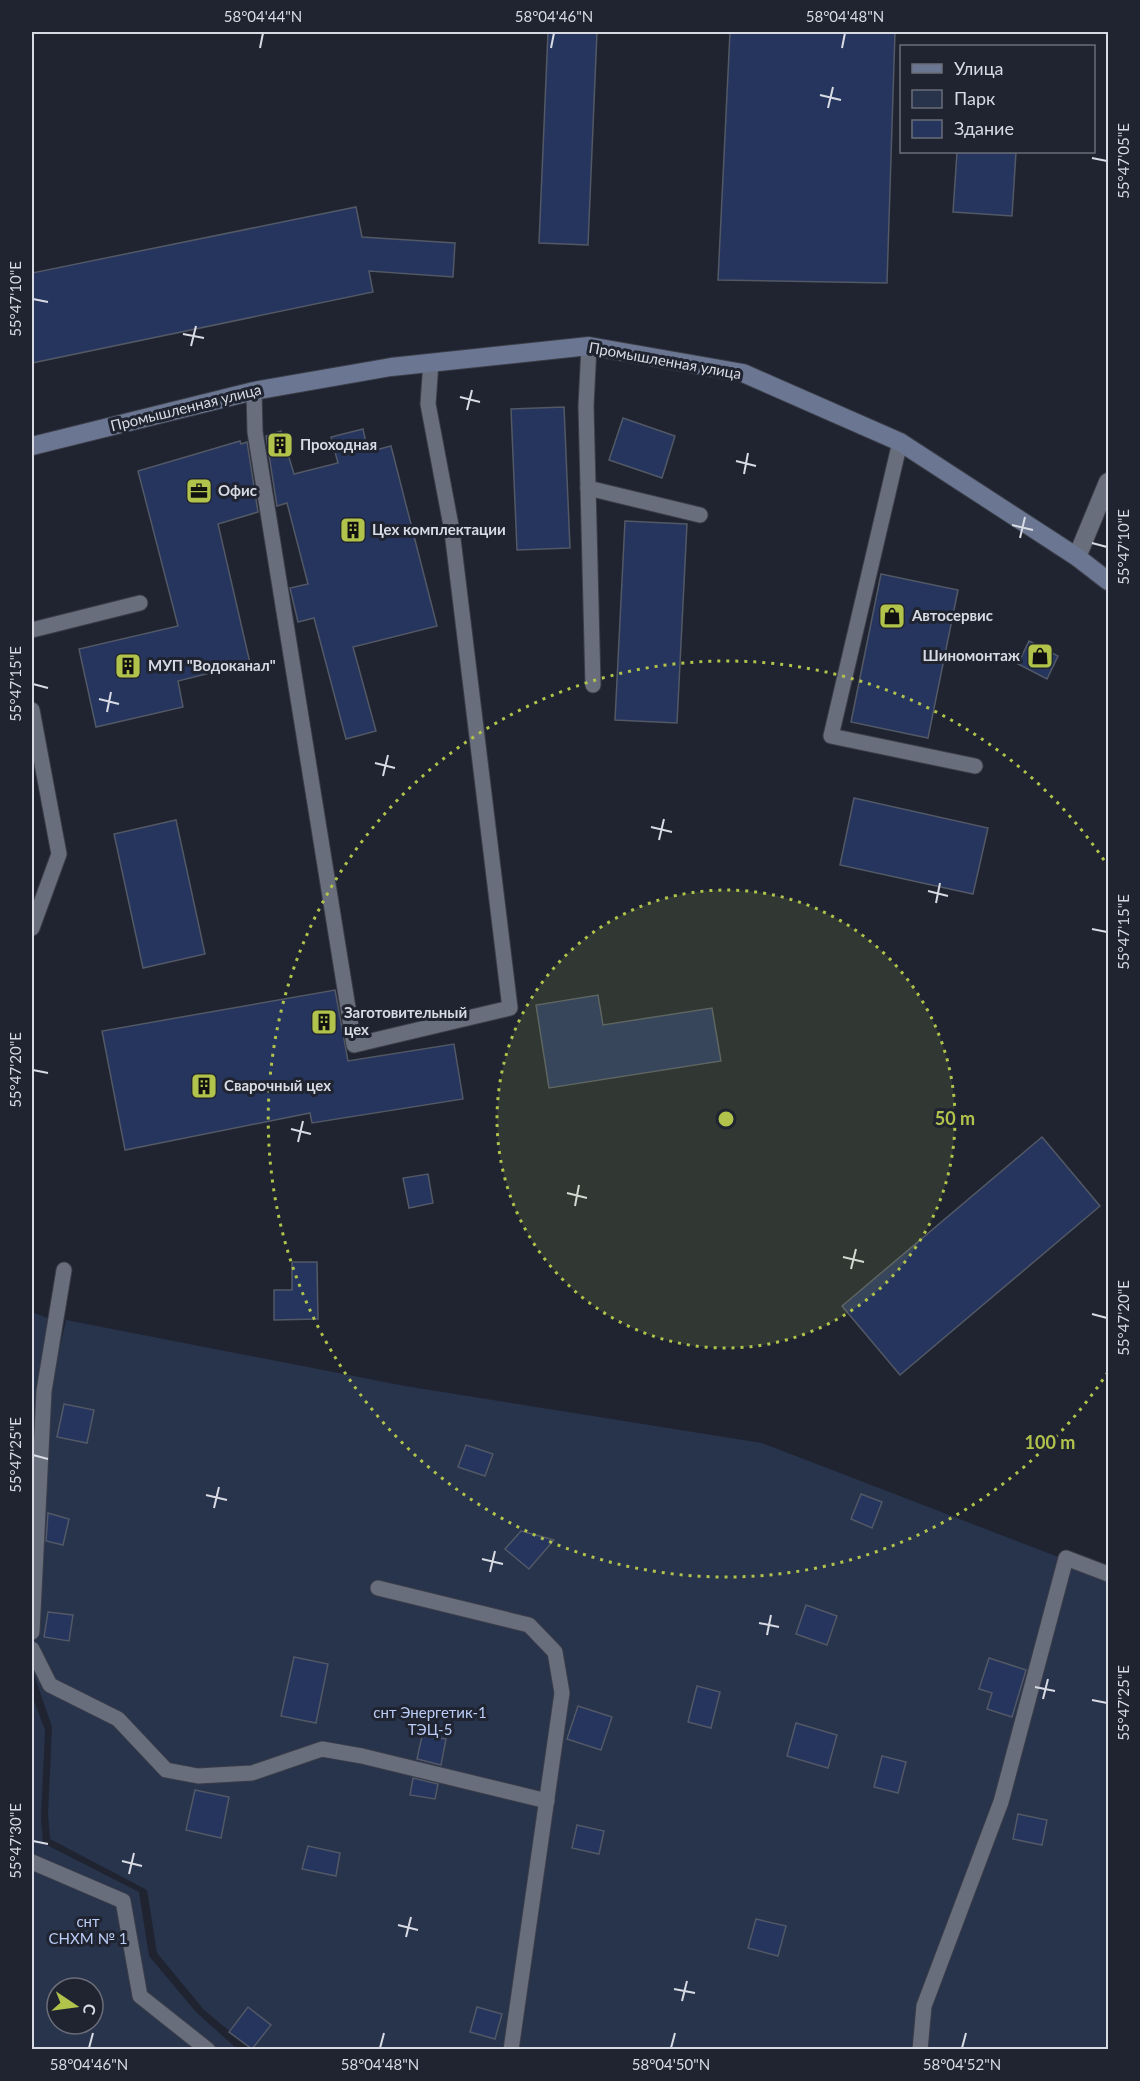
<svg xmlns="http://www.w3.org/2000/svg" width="1140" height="2081" font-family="Lato,sans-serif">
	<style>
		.green { fill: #28334c; fill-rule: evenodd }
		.building { fill: #26355e; stroke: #525865; stroke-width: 1.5 }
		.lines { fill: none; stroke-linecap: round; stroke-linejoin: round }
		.lane-casing { stroke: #3b3e49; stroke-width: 17 }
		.street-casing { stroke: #3b3e49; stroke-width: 20 }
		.secondary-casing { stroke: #3b3e49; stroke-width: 20 }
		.lane { stroke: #686e7b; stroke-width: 15 }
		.street { stroke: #686e7b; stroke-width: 18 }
		.secondary { stroke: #6b7792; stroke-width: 18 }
		.ticks { fill: none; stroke: #d8dbe3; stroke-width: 2 }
		.ring { fill: none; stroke: #b2c34c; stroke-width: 3; stroke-dasharray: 3 6 }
		.labels { text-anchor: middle; stroke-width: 6; stroke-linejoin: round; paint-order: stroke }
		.street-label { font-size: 15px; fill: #d8dbe3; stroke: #1f2430 }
		.poi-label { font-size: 15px; font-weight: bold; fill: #d8dbe3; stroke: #1f2430; text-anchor: start }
		.park-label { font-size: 15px; fill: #bbcdf7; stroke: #1f2430 }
		.centre { fill: #b2c34c; stroke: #1f2430; stroke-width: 3 }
		.ring-label { font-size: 18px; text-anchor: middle; font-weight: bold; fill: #b2c34c; stroke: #1f2430; stroke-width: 6; stroke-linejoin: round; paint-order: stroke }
		.neatline { fill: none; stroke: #d8dbe3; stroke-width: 2 }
		.ticks-label { font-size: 15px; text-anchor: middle; fill: #d8dbe3 }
	</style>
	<rect width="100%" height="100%" fill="#1f2430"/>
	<!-- green -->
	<g class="green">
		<path d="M32,1312l26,10 -8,69 16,-71 339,66 357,57 346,133v473h-857l-47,-39 -47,-57 -10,-63 -97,-51 -2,-25 4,-87 -20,-58z"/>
		<path d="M32,1695l13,35 -4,88 2,25 96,49 10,64 47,56 41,37h-205zM57,1988h36v36h-36z"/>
	</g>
	<!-- building -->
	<g class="building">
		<path d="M548,32h49l-9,213 -49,-2z"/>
		<path d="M730,32h165l-8,251 -169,-3z"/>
		<path d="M957,152h59l-4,64 -59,-4z"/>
		<path d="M356,207l6,30 93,6 -2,34 -84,-6 4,21 -341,71v-90z"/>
		<path d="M564,407l6,141 -53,2 -6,-141z"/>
		<path d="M623,418l52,18 -13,42 -53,-18z"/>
		<path d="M363,429l5,23 23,-6 46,180 -84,21 23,84 -30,8 -32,-121 -16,4 -8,-34 18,-4 -21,-81 -10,3 -11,-70 15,-5 13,43 44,-11 -7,-26z"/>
		<path d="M240,441l1,3 6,-2 11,70 -40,12 32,139 -72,18 5,26 -87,20 -17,-78 99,-23 -40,-155z"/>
		<path d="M625,521l62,3 -10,199 -62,-3z"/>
		<path d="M881,574l77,16 -30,148 -77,-16z"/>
		<path d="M1029,641l29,15 -11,23 -29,-15z"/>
		<path d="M854,798l134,30 -15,66 -133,-29z"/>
		<path d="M176,820l29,134 -62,14 -29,-134z"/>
		<path d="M335,990l13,71 106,-17 9,55 -151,24 -2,-10 -185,37 -23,-119z"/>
		<path d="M598,995l5,30 109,-17 9,53 -172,27 -13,-83z"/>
		<path d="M1042,1137l58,69 -200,169 -58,-69z"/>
		<path d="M428,1174l5,29 -24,5 -6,-30z"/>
		<path d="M292,1262h25l1,57 -44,1v-30h18z"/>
		<path d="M64,1404l30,6 -7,33 -30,-6z"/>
		<path d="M466,1445l27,9 -8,22 -27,-9z"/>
		<path d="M861,1494l21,8 -10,26 -21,-9z"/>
		<path d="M48,1513l21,6 -6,26 -17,-4z"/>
		<path d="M521,1531l33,9 -25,29 -24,-20z"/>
		<path d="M806,1605l31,11 -10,29 -31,-11z"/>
		<path d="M48,1612l25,3 -4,26 -25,-4z"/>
		<path d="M294,1657l34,7 -12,59 -35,-7z"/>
		<path d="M989,1658l37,12 -14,47 -25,-8 5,-16 -13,-4z"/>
		<path d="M697,1686l23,6 -9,36 -23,-6z"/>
		<path d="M578,1706l34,11 -11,33 -34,-11z"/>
		<path d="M796,1723l41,12 -9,33 -41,-12z"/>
		<path d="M422,1736l24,3 -5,26 -24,-6z"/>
		<path d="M882,1756l24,6 -8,31 -24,-6z"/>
		<path d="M413,1778l25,6 -3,15 -25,-4z"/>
		<path d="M195,1790l34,7 -8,41 -35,-8z"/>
		<path d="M1018,1814l29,6 -5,25 -29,-6z"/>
		<path d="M577,1825l27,6 -5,23 -27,-6z"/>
		<path d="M308,1846l32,7 -4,23 -34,-7z"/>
		<path d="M756,1919l30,7 -8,30 -30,-8z"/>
		<path d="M248,2007l23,18 -19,24 -23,-17z"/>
		<path d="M477,2007l25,7 -7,25 -25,-7z"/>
	</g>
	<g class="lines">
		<defs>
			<g id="lane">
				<path d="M589,346l-3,60 7,279"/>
				<path d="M254,391l1,41 99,613 156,-37 -58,-477 -24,-127 3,-42"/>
				<path d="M900,442l-69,294 144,30"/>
				<path d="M588,488l112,27"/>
				<path d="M32,630l108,-27"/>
				<path d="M32,710l27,144 -27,74"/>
				<path d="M378,1588l151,37 26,27 7,41 -51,357"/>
				<path d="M32,1632l12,-241 20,-121"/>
				<path d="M32,1649l18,36 68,34 48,51 32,6 54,-3 70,-24 40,7 185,45"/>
				<path d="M32,1862l91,39 17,95 68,54"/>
				<path d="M920,2050l4,-44 77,-204 65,-244 42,16"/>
			</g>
			<path id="street" d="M1077,557l31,-75"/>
			<path id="secondary" d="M32,446l222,-55 137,-24 198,-21 154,27 157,69 177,115 31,24"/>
		</defs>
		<!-- lane casing -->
		<use href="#lane" class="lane-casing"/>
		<!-- street casing -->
		<use href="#street" class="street-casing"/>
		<!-- secondary casing -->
		<use href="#secondary" class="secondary-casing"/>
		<!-- lane -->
		<use href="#lane" class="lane"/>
		<!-- street -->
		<use href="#street" class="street"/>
		<!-- secondary -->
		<use href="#secondary" class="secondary"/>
	</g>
	<!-- ticks -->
	<path class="ticks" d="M260,48l3,-15M551,48l3,-15M842,48l3,-15M820,95l21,5M828,108l5,-21M1092,158l15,3M33,299l15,3M183,334l21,4M191,346l5,-20M460,397l20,5M467,410l5,-20M736,461l20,5M744,474l4,-21M1012,525l21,5M1020,538l5,-21M1092,543l15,4M33,684l15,4M99,699l20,5M107,712l4,-20M375,763l20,5M383,776l5,-21M651,827l21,5M659,840l5,-21M928,891l20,5M936,903l4,-20M1092,929l15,3M33,1070l15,3M291,1129l20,5M298,1142l5,-21M567,1193l20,5M575,1206l4,-21M843,1257l21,5M851,1269l5,-20M1092,1314l15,4M33,1455l15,4M206,1495l21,5M214,1508l5,-21M482,1559l21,5M490,1572l5,-21M759,1623l20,4M767,1635l4,-20M1035,1687l20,4M1043,1699l5,-20M1092,1700l15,3M33,1841l15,3M122,1861l20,5M129,1874l5,-21M398,1925l20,5M406,1937l5,-20M674,1989l21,4M682,2001l5,-20M89,2048l4,-15M380,2048l4,-15M671,2048l4,-15M962,2048l4,-15"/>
	<!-- distance rings -->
	<circle cx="726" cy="1119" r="229" fill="#b2c34c" fill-opacity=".12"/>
	<g class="ring">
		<circle cx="726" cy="1119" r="229"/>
		<path d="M1108 1372A458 458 0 1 1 1108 866"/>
	</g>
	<!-- icons -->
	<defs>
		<symbol id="building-square" viewBox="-11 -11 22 22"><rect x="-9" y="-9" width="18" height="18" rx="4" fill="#b2c34c" stroke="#1f2430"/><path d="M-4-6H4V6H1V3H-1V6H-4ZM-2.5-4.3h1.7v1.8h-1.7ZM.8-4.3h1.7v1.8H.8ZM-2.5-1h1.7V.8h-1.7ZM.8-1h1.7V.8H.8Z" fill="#111"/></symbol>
		<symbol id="office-square" viewBox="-11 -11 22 22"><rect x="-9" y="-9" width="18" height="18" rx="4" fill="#b2c34c" stroke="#1f2430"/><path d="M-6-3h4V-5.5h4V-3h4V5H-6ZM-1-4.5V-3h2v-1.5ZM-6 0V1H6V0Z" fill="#111"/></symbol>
		<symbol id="shop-square" viewBox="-11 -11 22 22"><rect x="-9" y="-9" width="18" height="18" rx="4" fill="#b2c34c" stroke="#1f2430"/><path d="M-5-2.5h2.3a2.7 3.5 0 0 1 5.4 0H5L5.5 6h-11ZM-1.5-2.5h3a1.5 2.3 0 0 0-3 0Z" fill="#111"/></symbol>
	</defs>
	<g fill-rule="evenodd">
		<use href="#building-square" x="265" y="430" width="30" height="30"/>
		<use href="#office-square" x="184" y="476" width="30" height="30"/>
		<use href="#building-square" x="338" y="515" width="30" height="30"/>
		<use href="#shop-square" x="877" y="601" width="30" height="30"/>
		<use href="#shop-square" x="1025" y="641" width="30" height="30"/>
		<use href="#building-square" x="113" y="651" width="30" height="30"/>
		<use href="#building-square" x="309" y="1007" width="30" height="30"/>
		<use href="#building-square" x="189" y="1071" width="30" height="30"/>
	</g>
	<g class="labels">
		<!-- street labels -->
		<g class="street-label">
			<text transform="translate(665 361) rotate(10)" y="5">Промышленная улица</text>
			<text transform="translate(186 408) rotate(-14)" y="5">Промышленная улица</text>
		</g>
		<!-- poi labels -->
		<g class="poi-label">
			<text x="300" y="450">Проходная</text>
			<text x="218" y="496">Офис</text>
			<text x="372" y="535">Цех комплектации</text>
			<text x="912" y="621">Автосервис</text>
			<text x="1020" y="661" text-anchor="end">Шиномонтаж</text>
			<text x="148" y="671">МУП "Водоканал"</text>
			<text x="344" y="1018">Заготовительный<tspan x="344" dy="17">цех</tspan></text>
			<text x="224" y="1091">Сварочный цех</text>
		</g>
		<!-- park labels -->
		<g class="park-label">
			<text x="430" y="1718">снт Энергетик-1<tspan x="430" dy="17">ТЭЦ-5</tspan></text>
			<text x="88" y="1927">снт<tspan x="88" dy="17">СНХМ № 1</tspan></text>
		</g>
	</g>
	<circle cx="726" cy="1119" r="9" class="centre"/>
	<g class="ring-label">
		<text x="955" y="1125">50 m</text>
		<text x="1050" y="1449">100 m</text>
	</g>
	<!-- border -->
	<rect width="1140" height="2081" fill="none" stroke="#1f2430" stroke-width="66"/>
	<!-- legend -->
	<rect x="900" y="45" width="195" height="108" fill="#1f2430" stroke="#696d78" stroke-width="1.5"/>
	<rect x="912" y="64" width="30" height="9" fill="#6b7792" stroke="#696d78" stroke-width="1.5"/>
	<text x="954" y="75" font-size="18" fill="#d8dbe3">Улица</text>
	<rect x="912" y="90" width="30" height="18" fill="#28334c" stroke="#696d78" stroke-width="1.5"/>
	<text x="954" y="105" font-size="18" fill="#d8dbe3">Парк</text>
	<rect x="912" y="120" width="30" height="18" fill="#26355e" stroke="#696d78" stroke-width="1.5"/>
	<text x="954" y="135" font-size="18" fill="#d8dbe3">Здание</text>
	<!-- north arrow -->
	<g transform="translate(75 2006) rotate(103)"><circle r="28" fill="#1f2430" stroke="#696d78" stroke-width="1.5"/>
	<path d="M0-4.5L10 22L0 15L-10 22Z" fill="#b2c34c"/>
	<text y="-9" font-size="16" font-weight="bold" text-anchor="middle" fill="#d8dbe3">С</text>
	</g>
	<rect x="33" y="33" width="1074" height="2015" class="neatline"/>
	<g class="ticks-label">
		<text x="263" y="22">58°04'44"N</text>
		<text x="554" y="22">58°04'46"N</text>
		<text x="845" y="22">58°04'48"N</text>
		<text transform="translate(1124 161) rotate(-90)" y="5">55°47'05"E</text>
		<text transform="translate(16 299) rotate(-90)" y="5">55°47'10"E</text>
		<text transform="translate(1124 547) rotate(-90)" y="5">55°47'10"E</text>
		<text transform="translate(16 684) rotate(-90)" y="5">55°47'15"E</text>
		<text transform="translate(1124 932) rotate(-90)" y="5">55°47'15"E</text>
		<text transform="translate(16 1070) rotate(-90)" y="5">55°47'20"E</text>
		<text transform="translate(1124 1318) rotate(-90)" y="5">55°47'20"E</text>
		<text transform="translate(16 1455) rotate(-90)" y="5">55°47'25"E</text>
		<text transform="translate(1124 1703) rotate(-90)" y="5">55°47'25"E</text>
		<text transform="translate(16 1841) rotate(-90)" y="5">55°47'30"E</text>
		<text x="89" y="2070">58°04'46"N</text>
		<text x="380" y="2070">58°04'48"N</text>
		<text x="671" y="2070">58°04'50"N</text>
		<text x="962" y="2070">58°04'52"N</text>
	</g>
</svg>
